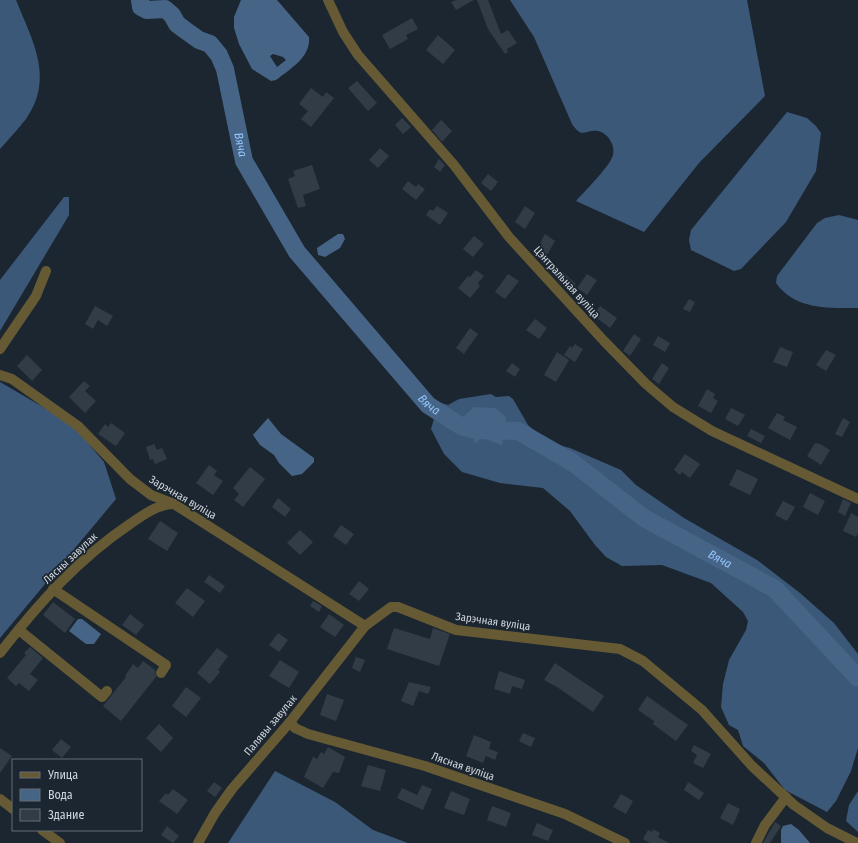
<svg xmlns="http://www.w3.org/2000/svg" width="858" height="843" font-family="'Fira Sans Condensed',sans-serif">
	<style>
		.forest { fill: #3b5879 }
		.water { fill: #466486; fill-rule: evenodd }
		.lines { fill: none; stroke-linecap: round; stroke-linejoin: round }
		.river { stroke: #466486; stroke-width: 18 }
		.building { fill: #323c47 }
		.minor { stroke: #665a35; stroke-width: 10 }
		.labels { text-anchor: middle; stroke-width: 3.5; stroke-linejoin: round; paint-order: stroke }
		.street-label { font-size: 11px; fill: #d0d6dd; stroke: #1c2630 }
		.water-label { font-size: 12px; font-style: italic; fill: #93c4fb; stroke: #1c2630 }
	</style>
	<rect width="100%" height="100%" fill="#1c2630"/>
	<!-- forest -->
	<g class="forest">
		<path d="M0,0h16c16,40 39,78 10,119 -8,10 -17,20 -26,30z"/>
		<path d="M510,0h237l18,96 -66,67 -55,69 -68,-31c8,-9 35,-36 37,-46 1,-6 0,-10 -3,-15 -2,-4 -7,-8 -12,-9 -13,-2 -15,9 -26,-7l-38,-87z"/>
		<path d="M787,112l20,6 9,8 5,7 -5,38 -30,51 -45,47 -7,2 -43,-21 -2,-10 2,-10z"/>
		<path d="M64,197h5v18l-69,116v-51z"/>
		<path d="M839,215l19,5v88c-30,0 -63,2 -82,-25l1,-7 40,-53 8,-5z"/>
		<path d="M0,382l72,42 32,38 12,37 -116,139z"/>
		<path d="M491,394l5,3 13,-1 4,3 15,26 19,17 23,6 51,22 15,15 48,33 73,42 43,33 34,30 24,31v94l-7,23 -15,30 -9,11 -42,-22 -21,-27 -21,-17 -5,-16 -9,-5 -8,-18 2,-23 6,-24 17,-30 2,-9 -5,-9 -32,-29 -49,-18 -40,1 -16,-9 -11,-12 -25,-34 -27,-23 -43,-5 -38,-11 -18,-18 -13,-25 7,-24 3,-2 7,2 11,-6z"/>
		<path d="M275,771l60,31 38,28 35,13h-180z"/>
		<path d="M858,791v41l-12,-11 3,-16z"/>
	</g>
	<!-- water -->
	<g class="water">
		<path d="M241,0h36l32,37c2,20 -19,32 -33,43l-5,1 -19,-12 -13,-25 -5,-16v-11zM273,54l10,3 3,3 -9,7 -7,-11z"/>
		<path d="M338,234h5l2,5 -5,9 -15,9 -7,-2 -1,-7z"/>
		<path d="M474,407l21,1 11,9 -4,28 -20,-7 -8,6 1,-14 -14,-4 1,-8z"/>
		<path d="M268,418l13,16 33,24v4l-12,12 -10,2 -13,-13 -5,-8 -14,-10 -7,-10z"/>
		<path d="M78,619h4l19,15 -7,10h-8l-17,-13z"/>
		<path d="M791,824l8,6 11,13h-29v-13l2,-4z"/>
	</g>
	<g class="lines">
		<!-- river -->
		<path class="river" id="s1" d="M140,0l1,7 6,3 18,-1 7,6 5,9 8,6 14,10 11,4 9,11 6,14 19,92 53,91 131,153 33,21 14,4 43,1 54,31 72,56 131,71 83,89"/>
	</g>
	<!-- building -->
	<g class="building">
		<path d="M456,0h18l-18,10 -5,-8z"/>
		<path d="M477,0h11l13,34 7,-4 9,13 -10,6 1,3 -3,2 -17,-25z"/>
		<path d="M412,18l6,11 -12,6 2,4 -18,10 -8,-14z"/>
		<path d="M438,35l17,15 -12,14 -17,-14z"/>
		<path d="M357,81l20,22 -9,8 -20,-23z"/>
		<path d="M311,88l12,9 3,-5 8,6 -23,29 -10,-8 7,-8 -9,-7z"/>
		<path d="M402,118l9,9 -8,7 -8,-9z"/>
		<path d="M441,120l11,11 -10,11 -10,-12z"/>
		<path d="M380,148l9,8 -11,12 -9,-8z"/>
		<path d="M439,159l6,6 -5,7 -6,-5z"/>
		<path d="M312,165l8,24 -17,6 3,11 -8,2 -10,-29 7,-3 -2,-5z"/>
		<path d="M488,174l10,8 -7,9 -10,-8z"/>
		<path d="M408,181l8,6 2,-3 7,5 -9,11 -14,-11z"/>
		<path d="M437,206l11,7 -8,12 -14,-10 4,-6 3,2z"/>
		<path d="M525,206l10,7 -10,16 -10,-7z"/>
		<path d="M545,234l10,7 -11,19 -9,-6 7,-10 -2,-1z"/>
		<path d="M474,236l10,8 -11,13 -10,-8z"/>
		<path d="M476,270l8,6 -6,7 2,3 -10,12 -12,-10 10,-12 2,1z"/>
		<path d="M563,272l13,12 -8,7 -12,-12z"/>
		<path d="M508,274l11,7 -14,18 -10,-7z"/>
		<path d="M587,274l10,6 -10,15 -10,-7z"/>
		<path d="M689,299l6,3 -5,10 -7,-3z"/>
		<path d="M95,306l18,10 -6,10 -9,-6 -5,9 -8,-5z"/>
		<path d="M600,306l17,12 -7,10 -17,-13z"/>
		<path d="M535,319l12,9 -8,11 -13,-9z"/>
		<path d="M470,328l8,6 -14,20 -8,-6z"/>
		<path d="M634,334l7,5 -11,17 -7,-5z"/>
		<path d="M658,336l12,7 -5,9 -12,-7z"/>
		<path d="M575,344l8,5 -8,13 -11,-7 6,-9 2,2z"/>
		<path d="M780,347l13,5 -6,15 -14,-5z"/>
		<path d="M826,350l10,5 -10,16 -10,-6z"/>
		<path d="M557,352l12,8 -13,22 -12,-7z"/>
		<path d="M27,355l15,15 -10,11 -15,-15z"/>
		<path d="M512,363l8,6 -5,8 -9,-6z"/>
		<path d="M662,363l7,5 -10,16 -7,-5z"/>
		<path d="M84,381l6,5 -5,5 11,10 -11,12 -16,-16z"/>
		<path d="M707,389l8,5 -2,4 5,3 -7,12 -13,-7z"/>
		<path d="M731,408l14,7 -7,11 -13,-7z"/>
		<path d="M777,413l8,4 -2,3 14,7 -7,13 -22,-12z"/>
		<path d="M843,418l7,4 -8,15 -7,-3z"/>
		<path d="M111,423l14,10 -9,13 -18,-12 7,-10 3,3z"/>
		<path d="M751,429l14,7 -4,7 -14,-7z"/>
		<path d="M815,443l5,1 10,6 -9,15 -14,-9z"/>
		<path d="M154,444l3,6 5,-2 5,11 -12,5 -2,-5 -3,1 -4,-13z"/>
		<path d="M685,454l15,10 -10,14 -8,-6 -2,3 -6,-5z"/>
		<path d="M209,465l8,6 -3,4 9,6 -10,14 -17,-12z"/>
		<path d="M250,467l15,12 -22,28 -9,-7 5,-6 -6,-6z"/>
		<path d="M737,469l21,10 -8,16 -21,-10z"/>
		<path d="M810,493l15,8 -7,14 -15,-8z"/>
		<path d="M278,498l13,11 -6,8 -13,-10z"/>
		<path d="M843,499l8,4 -6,13 -7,-4z"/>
		<path d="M783,501l12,6 -8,14 -12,-6z"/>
		<path d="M851,513l7,4v16l-2,4 -13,-6z"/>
		<path d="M160,521l18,12 -11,18 -19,-12z"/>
		<path d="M341,525l13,9 -8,11 -13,-9z"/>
		<path d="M300,530l13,12 -13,13 -13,-12z"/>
		<path d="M209,575l16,11 -5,7 -16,-11z"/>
		<path d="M359,581l10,8 -10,12 -10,-7z"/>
		<path d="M187,588l18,13 -12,16 -18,-14z"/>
		<path d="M313,601l9,5 -3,6 -9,-6z"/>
		<path d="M53,602l22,17 -10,14 -22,-18z"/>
		<path d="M130,614l14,11 -8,10 -14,-10z"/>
		<path d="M329,614l15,11 -9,12 -15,-10z"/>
		<path d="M394,628l36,11 3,-11 17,6 -11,32 -52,-17z"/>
		<path d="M278,633l10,7 -9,12 -10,-7z"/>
		<path d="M30,647l13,11 -13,16 8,6 -9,11 -10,-8 -3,3 -9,-8 19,-23 -2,-2z"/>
		<path d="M217,648l11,8 -10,14 2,2 -10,12 -13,-11z"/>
		<path d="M356,657l9,3 -5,12 -8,-4z"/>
		<path d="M280,660l19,12 -10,16 -20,-12z"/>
		<path d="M143,661l12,9 1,7 -35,44 -18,-15 23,-29 -1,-1 8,-12 5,4z"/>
		<path d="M555,663l49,33 -11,16 -36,-25 -13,-7z"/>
		<path d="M499,671l26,9 -3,9 -10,-3 -2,8 -16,-5z"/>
		<path d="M409,682l22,5 -3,7 -9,-3 -6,15 -12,-5z"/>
		<path d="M186,687l15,11 -15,19 -14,-11z"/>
		<path d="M327,694l17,6 -8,21 -16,-6z"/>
		<path d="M647,696l41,29 -12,16 -23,-17 1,-3 -16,-11z"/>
		<path d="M159,724l14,14 -12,14 -15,-14z"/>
		<path d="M523,733l12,5 -4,9 -12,-6z"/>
		<path d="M474,735l17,7 -2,7 9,3 -3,8 -9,-4 -3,7 -17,-7z"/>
		<path d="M61,739l10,8 -9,11 -10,-8z"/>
		<path d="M694,745l17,9 -8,14 -10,-5 4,-8 -6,-4z"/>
		<path d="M328,747l17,10 -6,16 -6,-1 -10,16 -19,-11 9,-20 4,2 4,-7 3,2z"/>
		<path d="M0,748l12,8 -12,17z"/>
		<path d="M368,765l18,5 -6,21 -19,-5z"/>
		<path d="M214,782l8,6 -7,9 -8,-6z"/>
		<path d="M688,782l16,11 -5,7 -15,-10z"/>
		<path d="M422,785l10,4 -9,21 -26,-12 5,-10 15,7z"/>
		<path d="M173,789l15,11 -11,14 -18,-13 7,-8 2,2z"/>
		<path d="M451,791l19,8 -6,16 -20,-7z"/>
		<path d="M621,794l12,7 -7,13 -13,-7z"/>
		<path d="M728,803l12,6 -7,16 -13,-7z"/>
		<path d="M492,806l19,7 -5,14 -19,-7z"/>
		<path d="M775,822l6,4 -11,17h-7z"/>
		<path d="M537,823l16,7 -5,11 -16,-6z"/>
		<path d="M167,826l12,10 -6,7 -12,-8z"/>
		<path d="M653,829l7,4 -2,4 11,6h-19l-7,-4 5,-9 4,2z"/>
	</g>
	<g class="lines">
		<!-- minor -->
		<g class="minor">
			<path d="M328,0l15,32 15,23 96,110 55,72 95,104 42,43 27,23 39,24 146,68"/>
			<path d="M0,349l36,-53 10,-25"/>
			<path d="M0,375l12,4 66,47 52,53 21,16 23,9 191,122"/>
			<path d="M53,589l113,76 -5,8"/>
			<path d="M19,630l83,67 5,-6"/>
			<path d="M0,653c38,-49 78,-94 130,-129 13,-9 28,-20 44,-20"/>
			<path d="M290,722l5,6 13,6 117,32 140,48 60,29"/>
			<path d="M0,799l13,10"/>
			<path d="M42,830l18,13"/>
			<path d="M198,843l17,-30 17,-24 58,-67 75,-96 26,-19h7l58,23 164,19 23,12 59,49 50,56 42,39 33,23 30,15"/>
			<path d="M756,843l9,-18 21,-28"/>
		</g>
	</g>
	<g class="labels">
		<!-- street labels -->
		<g class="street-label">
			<text transform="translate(567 282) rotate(48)" y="4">Цэнтральная вуліца</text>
			<text transform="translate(183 497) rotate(30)" y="4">Зарэчная вуліца</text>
			<text transform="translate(70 558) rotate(-43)" y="4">Лясны завулак</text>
			<text transform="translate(493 621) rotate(8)" y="4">Зарэчная вуліца</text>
			<text transform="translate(270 725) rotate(-50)" y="4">Палявы завулак</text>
			<text transform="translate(463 766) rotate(19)" y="4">Лясная вуліца</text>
		</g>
		<!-- water labels -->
		<g class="water-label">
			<text dy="4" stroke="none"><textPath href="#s1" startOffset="197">Вяча</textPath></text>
			<text dy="4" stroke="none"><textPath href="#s1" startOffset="521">Вяча</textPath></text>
			<text dy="4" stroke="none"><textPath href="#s1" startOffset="857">Вяча</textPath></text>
		</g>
	</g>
	<!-- legend -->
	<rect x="12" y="759" width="130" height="72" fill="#1c2630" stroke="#646c75"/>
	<rect x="20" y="772" width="20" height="6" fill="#665a35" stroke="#646c75"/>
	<text x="48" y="779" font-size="12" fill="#d0d6dd">Улица</text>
	<rect x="20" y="789" width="20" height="12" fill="#466486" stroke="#646c75"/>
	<text x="48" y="799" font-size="12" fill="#d0d6dd">Вода</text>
	<rect x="20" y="809" width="20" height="12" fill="#323c47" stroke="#646c75"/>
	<text x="48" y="819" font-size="12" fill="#d0d6dd">Здание</text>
</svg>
